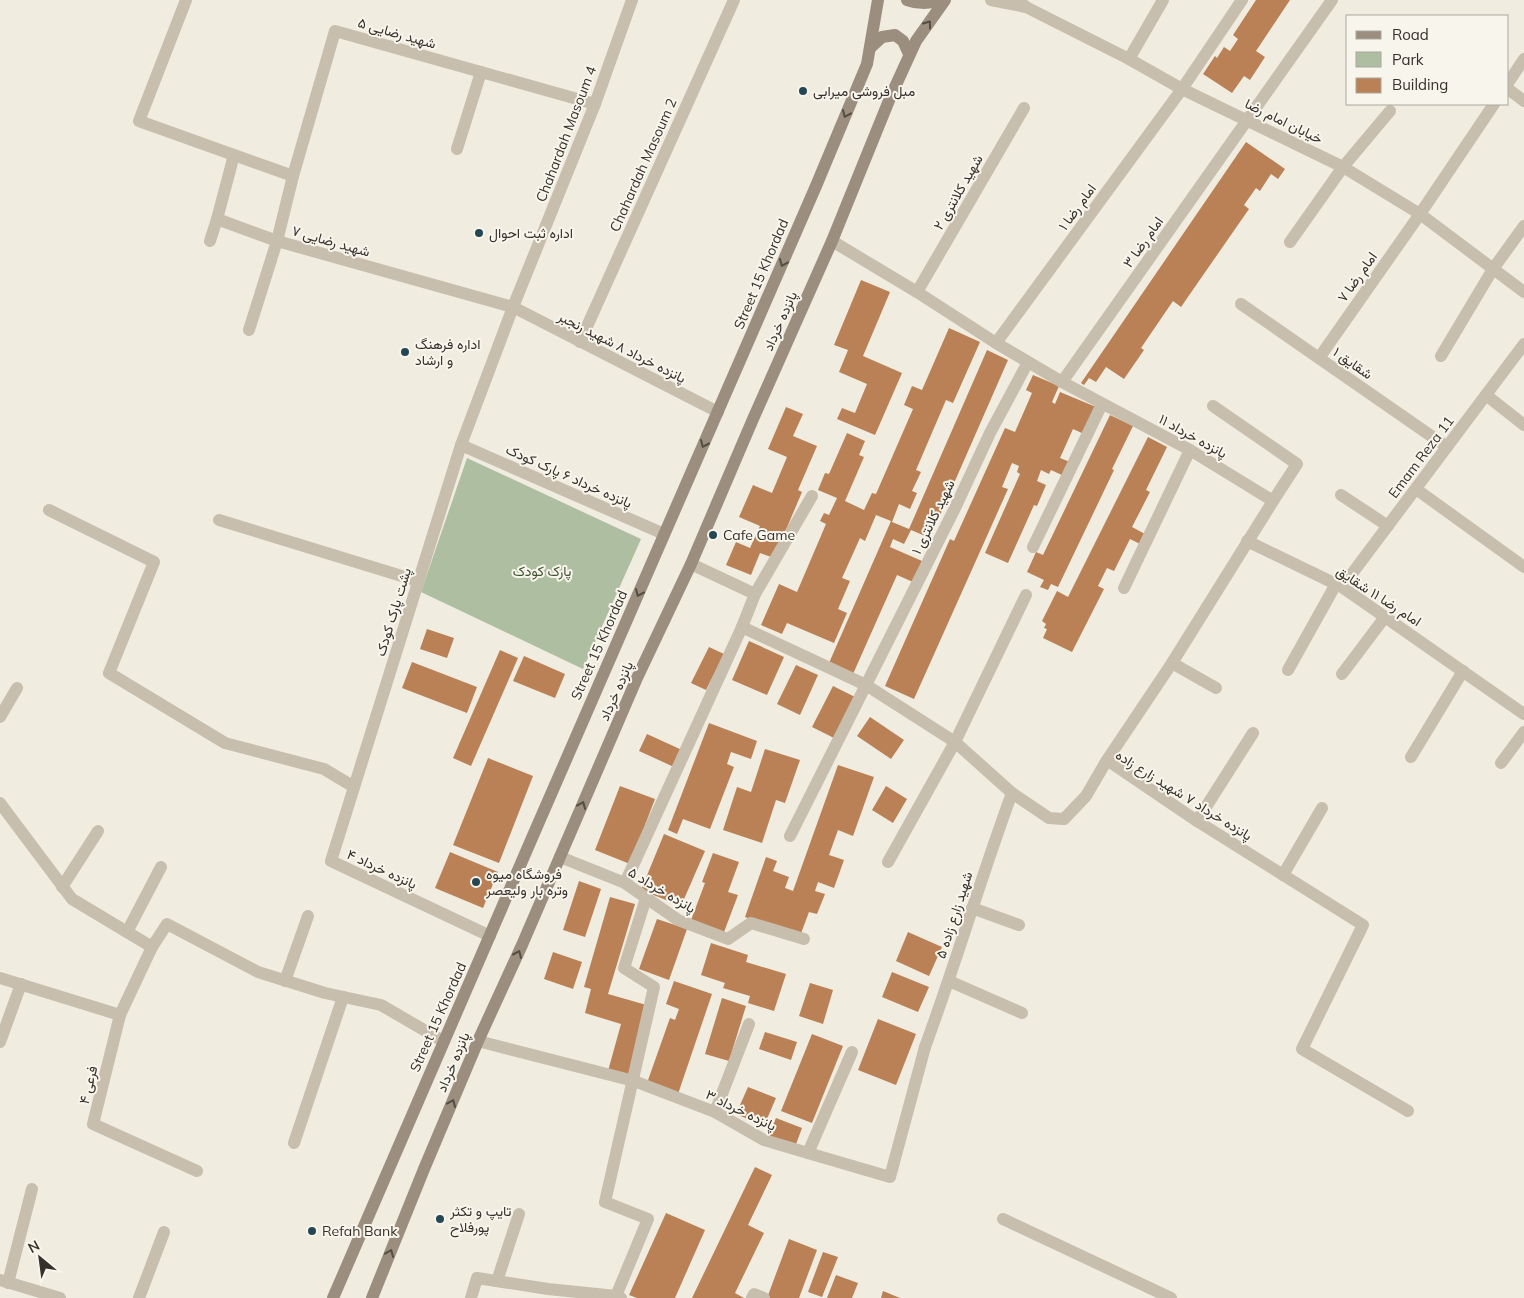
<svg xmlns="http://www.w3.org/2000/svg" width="1524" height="1298" font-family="Mulish,Vazirmatn,sans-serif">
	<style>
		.green { fill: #aebea1 }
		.building { fill: #b98155 }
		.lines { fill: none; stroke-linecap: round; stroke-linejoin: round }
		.pedestrian { stroke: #c7bead; stroke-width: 12 }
		.minor { stroke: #c7bead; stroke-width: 12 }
		.tertiary { stroke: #c7bead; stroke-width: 12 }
		.secondary { stroke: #9b8e7e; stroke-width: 12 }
		.oneway { stroke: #544d44 }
		.poi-dot { fill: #244753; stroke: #f8f5ec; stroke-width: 2 }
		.labels { text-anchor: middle; stroke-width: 4; stroke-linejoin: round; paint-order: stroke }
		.street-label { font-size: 14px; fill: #36312b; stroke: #f8f5ec }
		.poi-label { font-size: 14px; fill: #36312b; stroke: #f8f5ec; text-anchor: start }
		.park-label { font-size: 14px; fill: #3f5231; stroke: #f8f5ec }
	</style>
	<rect width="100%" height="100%" fill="#f0ece0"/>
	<!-- green -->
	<path class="green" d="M467,458l174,81 -58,130 -162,-77z"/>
	<!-- building -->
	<g class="building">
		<path d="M1256,0h34l-34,51 9,6 -15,23 -6,-4 -12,17 -29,-19 12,-18 2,2 7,-11 6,4 8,-12 -5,-4z"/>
		<path d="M1246,142l39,27 -7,10 -7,-5 -11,17 -4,-3 -12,17 5,4 -50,72 -18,26 -8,-6 -32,47 3,2 -20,29 -18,-12 -10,15 -7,-4 -5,7 -3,-2z"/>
		<path d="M861,280l29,12 -27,64 39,17 -27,62 -38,-16 5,-11 13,5 12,-29 -28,-12 9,-22 -14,-5z"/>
		<path d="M949,328l31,14 -27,61 -7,-3 -30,70 5,2 -9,19 5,2 -7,16 -11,-5 -7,18 17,7 78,-179 21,10 -78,178 -19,-8 -7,14 -11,-5 -3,8 32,14 -9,21 -16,-7 -44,99 -24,-11 62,-142 -15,-6 -11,26 -5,-3 -18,40 8,3 -12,28 9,4 -13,30 -47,-20 -5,11 -21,-9 18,-41 18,8 29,-68 -6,-3 4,-8 5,2 8,-17 -19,-8 7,-17 4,1 18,-41 18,8 -6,14 5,2 -19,44 19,9 8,-17 4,1 37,-85 -9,-4 8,-19 10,4z"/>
		<path d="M1033,375l26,11 -7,16 3,2 5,-12 36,15 -12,27 -11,-5 -13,29 10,4 -6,14 -13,-6 -2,4 -8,-4 -4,11 9,4 -9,21 -3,-1 -26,58 -23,-10 35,-79 -3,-2 2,-6 -7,-3 -10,24 6,2 -94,210 -29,-13 65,-147 4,2 51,-113 10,4 17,-39 -6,-3z"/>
		<path d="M786,407l17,7 -10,22 24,10 -19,44 4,2 -28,66 -14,-5 -9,22 -25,-10 10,-23 14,6 10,-22 -21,-9 14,-32 19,8 15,-36 -19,-8z"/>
		<path d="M1110,415l23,11 -21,43 2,1 -56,117 -7,-3 -3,6 -8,-3 4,-7 -17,-8 9,-20 7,3z"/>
		<path d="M1148,437l19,10 -21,43 4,2 -18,35 13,7 -5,10 -10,-5 -16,32 -7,-3 -9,18 6,3 -32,63 -29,-14 4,-9 -3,-1 2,-4 -4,-3 15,-30 11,6z"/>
		<path d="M427,629l27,9 -7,20 -27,-9z"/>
		<path d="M749,641l35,16 -17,38 -35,-15z"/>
		<path d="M709,647l15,7 -18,36 -15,-7z"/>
		<path d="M500,650l18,8 -47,108 -18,-8z"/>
		<path d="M524,656l41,18 -10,24 -42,-17z"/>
		<path d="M412,662l65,25 -10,26 -65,-25z"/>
		<path d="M796,665l22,10 -18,40 -23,-11z"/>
		<path d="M833,686l22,11 -21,41 -22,-11z"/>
		<path d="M870,717l34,23 -13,19 -34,-23z"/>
		<path d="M709,723l48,18 -6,18 -20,-7 -4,12 7,3 -24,62 -27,-10 -6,15 -9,-4z"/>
		<path d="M647,734l35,16 -8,17 -35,-16z"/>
		<path d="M765,749l35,11 -15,43 -9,-3 -14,43 -39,-13 14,-43 14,5z"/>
		<path d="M488,758l45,18 -34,87 -46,-18z"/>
		<path d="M838,765l36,12 -21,59 -15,-6 -9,25 15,5 -10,28 -16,-6 -3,9 10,3 -8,20 -8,-2 -9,24 -55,-19 21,-60 11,4 -4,10 16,6 -4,11 8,3z"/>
		<path d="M620,786l35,13 -25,65 -35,-14z"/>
		<path d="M886,786l21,13 -14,24 -21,-13z"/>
		<path d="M664,834l41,17 -24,55 -40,-16z"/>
		<path d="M450,852l48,20 -15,36 -48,-20z"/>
		<path d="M713,853l26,9 -11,30 10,3 -14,37 -33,-12 14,-37 -3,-1z"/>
		<path d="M579,881l22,8 -16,48 -22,-7z"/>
		<path d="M610,897l25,7 -27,90 42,12 -21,71 -21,-6 13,-47 -36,-11 6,-24 -7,-2z"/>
		<path d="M657,919l30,10 -18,51 -30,-11z"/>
		<path d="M908,932l34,15 -13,29 -33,-15z"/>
		<path d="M711,943l37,12 -2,7 40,12 -12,37 -26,-8 2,-7 -27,-8 2,-5 -24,-8z"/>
		<path d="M553,952l29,10 -9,27 -29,-10z"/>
		<path d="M892,972l37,15 -11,25 -36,-15z"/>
		<path d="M674,981l38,13 -34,100 -31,-11 23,-65 5,2 4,-11 -13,-5z"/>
		<path d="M810,983l23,7 -10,34 -24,-8z"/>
		<path d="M722,998l24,8 -17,55 -24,-7z"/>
		<path d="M878,1019l38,15 -20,51 -38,-15z"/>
		<path d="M765,1032l32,10 -6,18 -32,-11z"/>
		<path d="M812,1034l31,12 -31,77 -31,-12z"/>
		<path d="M748,1087l28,11 -12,28 -28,-12z"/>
		<path d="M776,1118l26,10 -7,19 -27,-10z"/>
		<path d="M755,1167l17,8 -24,50 16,8 -29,60 9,5h-52z"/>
		<path d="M666,1213l39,17 -30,68h-38l-8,-3z"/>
		<path d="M789,1239l28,11 -18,48h-32z"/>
		<path d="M823,1252l15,5 -16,40 -14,-5z"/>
		<path d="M836,1275l22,8 -6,15h-25z"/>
		<path d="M883,1291l17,7h-19z"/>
	</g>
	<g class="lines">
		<!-- pedestrian -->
		<path class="pedestrian" d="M808,1153l82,24 35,-130"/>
		<!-- minor -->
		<g class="minor">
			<path d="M186,0l-47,121 154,55 -16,65 236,66 205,105"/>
			<path d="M1129,59l34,-59"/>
			<path d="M1508,83l16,-24"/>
			<path d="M1508,89l16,12"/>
			<path d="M457,149l24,-77"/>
			<path d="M234,155l-17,64 60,22 -28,89"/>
			<path d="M293,176l42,-145 260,73"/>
			<path d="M210,241l7,-22"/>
			<path d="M832,241l85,51 79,51 66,39 128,68 83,51 -101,162 -65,97"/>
			<path d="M1290,242l53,-75 47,-56"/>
			<path d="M917,292l107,-184"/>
			<path d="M1241,304l206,143"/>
			<path d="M580,342l154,-342"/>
			<path d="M996,343l186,-254 60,-89"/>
			<path d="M1441,356l52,-87 31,-43"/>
			<path d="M1319,358l101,-144 74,-110"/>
			<path d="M1062,382l270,-382"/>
			<path d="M1486,395l38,30"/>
			<path d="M1213,406l84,58 -24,37"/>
			<path d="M461,445l203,89"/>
			<path d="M1416,489l108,78"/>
			<path d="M1341,495l47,31"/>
			<path d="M49,510l105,52 -45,111 116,70 99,26 30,18"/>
			<path d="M219,520l199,61"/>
			<path d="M1247,541l95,46 182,127"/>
			<path d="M1033,547l69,-143"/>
			<path d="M691,564l64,30 -13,33 124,58 89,57 57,51 37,25 15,1 22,-23 21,-36 90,61 166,104 -61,124 106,62"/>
			<path d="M1342,587l182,-243"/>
			<path d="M1124,588l66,-138"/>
			<path d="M755,594l57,-98"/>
			<path d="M1172,663l44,25"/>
			<path d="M1288,670l48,-86"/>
			<path d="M1342,674l43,-57"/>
			<path d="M0,717l17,-29"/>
			<path d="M1411,757l52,-86"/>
			<path d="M1501,763l23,-31"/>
			<path d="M0,803l72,96 80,48 15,-23 91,48 67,21 56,12 62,36"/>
			<path d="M1197,821l56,-88"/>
			<path d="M790,836l165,-328 35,-75 38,-71"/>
			<path d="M560,857l65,26 53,37 50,19 23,-16 53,16"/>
			<path d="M888,862l67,-120 71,-147"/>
			<path d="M1283,875l39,-67"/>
			<path d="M625,883l117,-256"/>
			<path d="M62,887l36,-56"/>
			<path d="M972,908l47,17"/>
			<path d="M127,932l34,-65"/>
			<path d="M490,936l-159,-75 130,-416 52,-138 82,-203 37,-104"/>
			<path d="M152,947l-32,68 -27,109 104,47"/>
			<path d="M0,978l120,37"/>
			<path d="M285,981l23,-65"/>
			<path d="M949,981l73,32"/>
			<path d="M478,1041l156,40 81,31 49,28 44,13 44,-101"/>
			<path d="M0,1042l21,-58"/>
			<path d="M925,1047c31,-84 56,-170 87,-254"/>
			<path d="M715,1112l34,-88"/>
			<path d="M294,1143l49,-146"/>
			<path d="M1003,1219l168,79"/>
			<path d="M0,1280l60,18"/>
			<path d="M497,1281l22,-67"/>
			<path d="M8,1283l24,-94"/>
			<path d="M616,1296l32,-77 -43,-17 49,-215 -30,-19 22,-70"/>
			<path d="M139,1298l25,-66"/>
			<path d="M471,1298l6,-20 71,11 68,7 5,2"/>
			<path d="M752,1298l2,-4 10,4"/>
		</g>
		<!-- tertiary -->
		<g class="tertiary">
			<path d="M991,0l35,7"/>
			<path d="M1018,0l8,7 103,52 53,30 161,78 77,47 104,78"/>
		</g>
		<!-- secondary -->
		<g class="secondary">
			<path d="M907,0c11,4 23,4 34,0"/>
			<path d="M870,48l12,-11 13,-2 8,6 6,13"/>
			<path d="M333,1298l202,-467 281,-645 51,-122 11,-64"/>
			<path d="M372,1298l52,-129 54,-128 44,-96 115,-267 54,-114 62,-145 79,-178 58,-143 26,-57 29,-41"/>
		</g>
	</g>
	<!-- one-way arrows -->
	<defs><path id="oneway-chevron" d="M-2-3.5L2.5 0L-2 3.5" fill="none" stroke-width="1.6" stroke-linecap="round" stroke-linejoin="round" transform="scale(1.25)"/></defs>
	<g class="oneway">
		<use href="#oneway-chevron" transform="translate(928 24) rotate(-54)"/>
		<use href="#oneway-chevron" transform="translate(846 114) rotate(113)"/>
		<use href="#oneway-chevron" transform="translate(783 263) rotate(113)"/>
		<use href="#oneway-chevron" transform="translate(704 444) rotate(114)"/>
		<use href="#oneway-chevron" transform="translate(639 593) rotate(114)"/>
		<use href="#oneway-chevron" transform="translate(582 805) rotate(-67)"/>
		<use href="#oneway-chevron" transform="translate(518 954) rotate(-66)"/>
		<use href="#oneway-chevron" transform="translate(452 1103) rotate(-67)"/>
		<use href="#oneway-chevron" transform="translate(390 1253) rotate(-68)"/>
	</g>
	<!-- markers -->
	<g class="poi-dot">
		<circle cx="803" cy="91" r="5"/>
		<circle cx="479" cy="233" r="5"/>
		<circle cx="405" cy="352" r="5"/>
		<circle cx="713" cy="535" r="5"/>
		<circle cx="476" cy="882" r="5"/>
		<circle cx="440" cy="1219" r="5"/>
		<circle cx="312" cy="1231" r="5"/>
	</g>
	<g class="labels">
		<!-- street labels -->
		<g class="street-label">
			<text transform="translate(397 33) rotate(16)" y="5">شهید رضایی ۵</text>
			<text transform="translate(1284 121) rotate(26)" y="5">خیابان امام رضا</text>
			<text transform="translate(566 134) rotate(-69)" y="5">Chahardah Masoum 4</text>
			<text transform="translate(643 165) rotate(-66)" y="5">Chahardah Masoum 2</text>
			<text transform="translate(958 192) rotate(-60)" y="5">شهید کلانتری ۲</text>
			<text transform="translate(1077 207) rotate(-54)" y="5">امام رضا ۱</text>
			<text transform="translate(331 241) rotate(16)" y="5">شهید رضایی ۷</text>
			<text transform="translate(1143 242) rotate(-55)" y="5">امام رضا ۳</text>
			<text transform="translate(761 274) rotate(-67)" y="5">Street 15 Khordad</text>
			<text transform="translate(1357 277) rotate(-55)" y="5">امام رضا ۷</text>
			<text transform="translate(780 321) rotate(-66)" y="5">پانزده خرداد</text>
			<text transform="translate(622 347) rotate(27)" y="5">پانزده خرداد ۸ شهید رنجبر</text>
			<text transform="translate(1353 363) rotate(35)" y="5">شقایق ۱</text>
			<text transform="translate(1193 436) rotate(29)" y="5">پانزده خرداد ۱۱</text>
			<text transform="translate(1421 457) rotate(-53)" y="5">Emam Reza 11</text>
			<text transform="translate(569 476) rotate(24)" y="5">پانزده خرداد ۶ پارک کودک</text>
			<text transform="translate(933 517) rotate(-64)" y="5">شهید کلانتری ۱</text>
			<text transform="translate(1379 596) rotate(33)" y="5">امام رضا ۱۱ شقایق</text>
			<text transform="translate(393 612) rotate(-73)" y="5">پشت پارک کودک</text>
			<text transform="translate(599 645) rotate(-66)" y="5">Street 15 Khordad</text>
			<text transform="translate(616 691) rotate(-66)" y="5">پانزده خرداد</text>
			<text transform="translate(1184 795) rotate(32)" y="5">پانزده خرداد ۷ شهید زارع زاده</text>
			<text transform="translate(382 869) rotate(25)" y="5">پانزده خرداد ۴</text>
			<text transform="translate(662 890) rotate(31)" y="5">پانزده خرداد ۵</text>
			<text transform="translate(954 915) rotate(-72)" y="5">شهید زارع زاده ۵</text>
			<text transform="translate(438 1017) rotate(-66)" y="5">Street 15 Khordad</text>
			<text transform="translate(453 1062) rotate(-67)" y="5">پانزده خرداد</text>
			<text transform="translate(88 1085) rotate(-76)" y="5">فرعی ۴</text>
			<text transform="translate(741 1110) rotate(26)" y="5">پانزده خرداد ۳</text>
		</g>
		<!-- poi labels -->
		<g class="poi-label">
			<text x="813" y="96">مبل فروشی میرابی</text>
			<text x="489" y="238">اداره ثبت احوال</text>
			<text x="415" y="349">اداره فرهنگ<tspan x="415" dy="16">و ارشاد</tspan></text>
			<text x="723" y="540">Cafe Game</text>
			<text x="486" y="879">فروشگاه میوه<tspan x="486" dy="16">وتره بار ولیعصر</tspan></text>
			<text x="450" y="1216">تایپ و تکثر<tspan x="450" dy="16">پورفلاح</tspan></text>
			<text x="322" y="1236">Refah Bank</text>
		</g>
		<!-- park labels -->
		<g class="park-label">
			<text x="542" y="576">پارک کودک</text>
		</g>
	</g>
	<!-- legend -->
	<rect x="1346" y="15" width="162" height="90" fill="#f8f5ec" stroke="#aaa79f"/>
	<rect x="1356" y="31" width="25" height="8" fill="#9b8e7e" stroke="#aaa79f"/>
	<text x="1392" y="40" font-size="15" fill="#36312b">Road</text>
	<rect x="1356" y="52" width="25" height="15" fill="#aebea1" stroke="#aaa79f"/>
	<text x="1392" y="65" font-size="15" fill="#36312b">Park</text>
	<rect x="1356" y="78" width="25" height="15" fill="#b98155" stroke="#aaa79f"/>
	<text x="1392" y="90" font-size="15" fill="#36312b">Building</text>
	<!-- north arrow -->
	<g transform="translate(40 1258) rotate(331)" stroke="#f8f5ec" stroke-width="4" paint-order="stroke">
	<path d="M0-4L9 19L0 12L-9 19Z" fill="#36312b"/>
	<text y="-8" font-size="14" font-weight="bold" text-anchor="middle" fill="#36312b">N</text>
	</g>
</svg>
